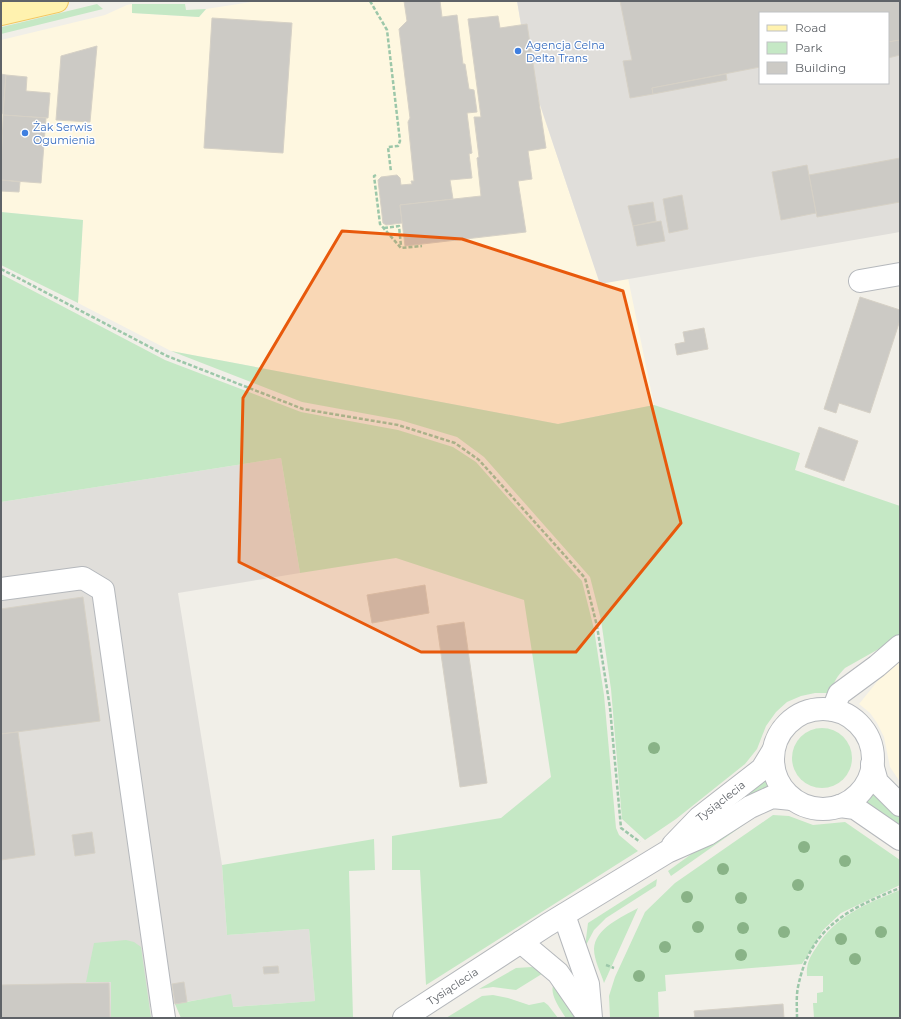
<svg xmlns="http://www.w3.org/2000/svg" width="901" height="1019" font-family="Montserrat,sans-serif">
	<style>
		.commercial { fill: #fef7e0 }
		.industrial { fill: #e0deda; fill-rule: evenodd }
		.green { fill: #c5e8c5 }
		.building { fill: #cccac5; stroke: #d6d1c6 }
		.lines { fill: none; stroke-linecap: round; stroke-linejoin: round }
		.minor-casing { stroke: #b5b8bc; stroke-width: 24 }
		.major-casing { stroke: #f2c960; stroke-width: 24 }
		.path { stroke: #9cc7a9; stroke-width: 2.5; stroke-dasharray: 4 2; stroke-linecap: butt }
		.minor { stroke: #fff; stroke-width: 22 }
		.major { stroke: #fff2af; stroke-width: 22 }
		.tree { fill: #89b387 }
		.marked { fill: #e8590c; fill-opacity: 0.2; stroke: #e8590c; stroke-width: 3; stroke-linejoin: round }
		.shop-dot { fill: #3f7fe0; stroke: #fff; stroke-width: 1.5 }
		.labels { text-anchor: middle; stroke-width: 3; stroke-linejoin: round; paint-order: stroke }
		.shop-label { font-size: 11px; fill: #366cbe; stroke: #fff; text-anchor: start }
		.street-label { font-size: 11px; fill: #5f6368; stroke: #fff }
	</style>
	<rect width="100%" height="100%" fill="#f1efe8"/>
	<!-- commercial -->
	<g class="commercial">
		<path d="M257,1h260l12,71 71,212 28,-6 26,127 -96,19 -387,-73 -93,-48 5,-83 -82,-8v-172l104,-25 22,-10 5,-1v9l67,4 7,-8z"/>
		<path d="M897,657l3,1v124l-10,-15 -6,-30 -7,-14 -7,-10 -11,-9z"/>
	</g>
	<!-- industrial -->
	<g class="industrial">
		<path d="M517,1h383v231l-300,52 -71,-212zM760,13h128v70h-128z"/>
		<path d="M281,458l19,115 -122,20 44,272 5,70 82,-6 6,72 -83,6 -1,-12 -81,12 1,11h-150v-516z"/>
	</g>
	<!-- green -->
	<g class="green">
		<path d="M97,4l6,5 -102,25 1,-7z"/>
		<path d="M132,4h53l1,6 20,-1 -7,8 -67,-4z"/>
		<path d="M1,212l82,8 -5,83 -77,-38z"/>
		<path d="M1,274l164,86 136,52 97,18 55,17 23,15 106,119 12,48 10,66 12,133 3,7 19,16 -212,134 -6,-115h-28v-34l109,-18 50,-41 -27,-177 -128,-42 -96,15 -19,-115 -280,44z"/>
		<path d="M171,351l387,73 96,-19 146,48 -5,17 105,36v131l-55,31c-8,8 -12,15 -14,25h-16l-14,3 -14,6 -11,10 -10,14 -9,23 -12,15 -69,55 -31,21 -23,-21 -11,-130 -10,-69 -11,-43 -106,-120 -27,-20 -57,-17 -98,-18z"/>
		<circle cx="822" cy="758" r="30"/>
		<path d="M767,776l3,12 -45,19z"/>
		<path d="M872,790l28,27v11l-36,-28z"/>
		<path d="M769,807l-98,69 -3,-5 36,-26z"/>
		<path d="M773,815l16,1 24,9 32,-3 55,38v25l-59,28 -18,17 -21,34 -137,11 1,16 -8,1 1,26h-49l-1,-22 6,-19 30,-65 30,-29z"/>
		<path d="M374,839l1,31 -26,1 4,147h-172l-6,-14 56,-10 2,13 82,-6 -6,-72 -82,6 -5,-70z"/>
		<path d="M657,879l-1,7 -50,32 -12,12 -9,17 3,-24z"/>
		<path d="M900,890v128h-86l-1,-15h4v-10l6,-1v-16h-16c-1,-11 2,-18 9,-28 20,-33 50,-44 84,-58z"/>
		<path d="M638,908l-34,75c-3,-10 -10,-23 -10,-34 1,-21 28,-32 44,-41z"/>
		<path d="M126,940l8,2 7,5 10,71h-40v-36h-25l8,-39z"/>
		<path d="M532,967l13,5 -29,18 -23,-3 -14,2 37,-21z"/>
		<path d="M555,982l20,36h-9c-6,-9 -19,-27 -11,-36z"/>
		<path d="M493,995l15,3 21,7 15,-3 4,3 10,13h-112l36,-22z"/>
	</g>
	<!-- building -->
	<g class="building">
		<path d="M404,1h36l2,16 15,-2 6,49h2l4,25 5,1 3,22 -10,1 5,40 -3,1 3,24 -22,2 3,19 -53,6 2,18 -16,2 -3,-2 -5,-43 3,-3 16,-2 3,3 1,7 11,-1 -1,-3h3l-6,-59 2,-4 -11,-89 8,-8z"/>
		<path d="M620,1h280v39l-12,2v-29h-128v54l-108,21 1,6 -23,4 -7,-37 9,-1z"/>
		<path d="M498,16l2,12 27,-4 19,124 -18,3 4,28 -14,2 8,51 -121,14 -5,-41 81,-9 -4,-38 2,-1 -5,-40h7l-13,-98z"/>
		<path d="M212,18l80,5 -9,130 -79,-5z"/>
		<path d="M900,40v15l-12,3v-16z"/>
		<path d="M97,46l-7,76 -34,-2 5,-64z"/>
		<path d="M1,74l5,1 -3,39 -2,-1z"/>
		<path d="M726,74l1,6 -74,14 -1,-6z"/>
		<path d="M6,75l21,2 -1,14 24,2 -2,25 -45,-3z"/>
		<path d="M3,115l43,3 -5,65 -40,-3z"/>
		<path d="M900,158v44l-83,15 -8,-42z"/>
		<path d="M807,165l9,48 -35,7 -9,-48z"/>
		<path d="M1,180l19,2 -1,10 -18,-1z"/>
		<path d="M682,195l6,34 -19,4 -6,-34z"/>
		<path d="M653,202l3,19 -23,5 -5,-20z"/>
		<path d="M661,221l4,20 -28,5 -4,-20z"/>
		<path d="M860,297l40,13v10l-30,93 -31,-10 -3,10 -12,-4z"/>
		<path d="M704,328l4,21 -31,6 -2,-11 10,-2 -2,-10z"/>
		<path d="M819,427l39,14 -14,40 -39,-14z"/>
		<path d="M425,585l4,28 -57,10 -5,-28z"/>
		<path d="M83,597l17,124 -99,13v-125z"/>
		<path d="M464,622l23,161 -27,4 -23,-161z"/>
		<path d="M18,732l17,123 -34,5v-126z"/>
		<path d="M92,832l3,21 -20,3 -3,-21z"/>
		<path d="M278,966l1,7 -15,1 -1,-7z"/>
		<path d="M184,982l3,20 -12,2 -3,-20z"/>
		<path d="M109,983l1,35h-109v-33z"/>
		<path d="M783,1004l1,14h-89l-1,-7z"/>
	</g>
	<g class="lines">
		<defs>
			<g id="minor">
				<path d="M860,281l40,-7"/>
				<path d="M1,589l82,-11 20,12 61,428"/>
				<circle cx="823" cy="759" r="50"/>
				<path d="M833,710l6,-16 38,-28 23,-20"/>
				<path d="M872,764l5,18 23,23"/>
				<path d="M840,806l15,2 45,31"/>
				<path id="s1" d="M673,845l26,-27 63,-49 11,-18"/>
				<path d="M564,915l24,69 3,34"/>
				<path d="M521,942l37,31 31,45"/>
				<path id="s2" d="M404,1018l143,-93 120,-73 41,-18 42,-27 22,-10 20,2"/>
			</g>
			<path id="major" d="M1,14l56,-13"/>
		</defs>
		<!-- minor casing -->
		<use href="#minor" class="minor-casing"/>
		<!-- major casing -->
		<use href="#major" class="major-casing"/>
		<!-- path -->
		<g class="path">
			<path d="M370,1l17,29 13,111 -2,5 -10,1 3,25"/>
			<path d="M376,175l-2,1 6,48 21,24 21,-2"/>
			<path d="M384,228l15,-2 2,20"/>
			<path d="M1,269l166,87 136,53 95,16 57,18 24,17 106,118 12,48 13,82 11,120 19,14"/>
			<path d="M606,965l8,3"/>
			<path d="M797,1018c0,-10 -1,-21 1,-31 12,-60 50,-78 102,-99"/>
		</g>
		<!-- minor -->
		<use href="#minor" class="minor"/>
		<!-- major -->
		<use href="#major" class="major"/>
	</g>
	<!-- trees -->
	<g class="tree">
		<circle cx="654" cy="748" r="6"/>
		<circle cx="804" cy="847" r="6"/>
		<circle cx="845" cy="861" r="6"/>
		<circle cx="723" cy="869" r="6"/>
		<circle cx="798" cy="885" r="6"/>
		<circle cx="687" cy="897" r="6"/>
		<circle cx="741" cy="898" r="6"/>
		<circle cx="698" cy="927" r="6"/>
		<circle cx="743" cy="928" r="6"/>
		<circle cx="784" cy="932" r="6"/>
		<circle cx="881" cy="932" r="6"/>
		<circle cx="841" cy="939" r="6"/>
		<circle cx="665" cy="947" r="6"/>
		<circle cx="741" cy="955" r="6"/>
		<circle cx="855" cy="959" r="6"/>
		<circle cx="639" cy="976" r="6"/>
	</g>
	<!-- marked area -->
	<path class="marked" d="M342,231l120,8 161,52 58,232 -105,129h-155l-182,-90 4,-164z"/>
	<!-- markers -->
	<g class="shop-dot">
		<circle cx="518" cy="51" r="4"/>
		<circle cx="25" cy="133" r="4"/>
	</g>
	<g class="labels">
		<!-- shop labels -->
		<g class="shop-label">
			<text x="526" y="49">Agencja Celna<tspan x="526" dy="13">Delta Trans</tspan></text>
			<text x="33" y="131">Żak Serwis<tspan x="33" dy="13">Ogumienia</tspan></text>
		</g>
		<!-- street labels -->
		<g class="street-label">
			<text dy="4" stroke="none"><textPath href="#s1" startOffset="65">Tysiąclecia</textPath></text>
			<text dy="4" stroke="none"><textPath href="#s2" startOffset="58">Tysiąclecia</textPath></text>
		</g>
	</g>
	<!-- border -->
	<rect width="901" height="1019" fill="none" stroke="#5f6368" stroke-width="4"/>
	<!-- legend -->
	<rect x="759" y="12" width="130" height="72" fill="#ffffff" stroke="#bfc1c3"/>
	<rect x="767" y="25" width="20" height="6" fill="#fff2af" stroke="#bfc1c3"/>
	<text x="795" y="32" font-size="12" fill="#5f6368">Road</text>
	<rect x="767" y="42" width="20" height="12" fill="#c5e8c5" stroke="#bfc1c3"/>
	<text x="795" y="52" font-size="12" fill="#5f6368">Park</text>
	<rect x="767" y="62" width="20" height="12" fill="#cccac5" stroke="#bfc1c3"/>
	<text x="795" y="72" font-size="12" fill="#5f6368">Building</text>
</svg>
